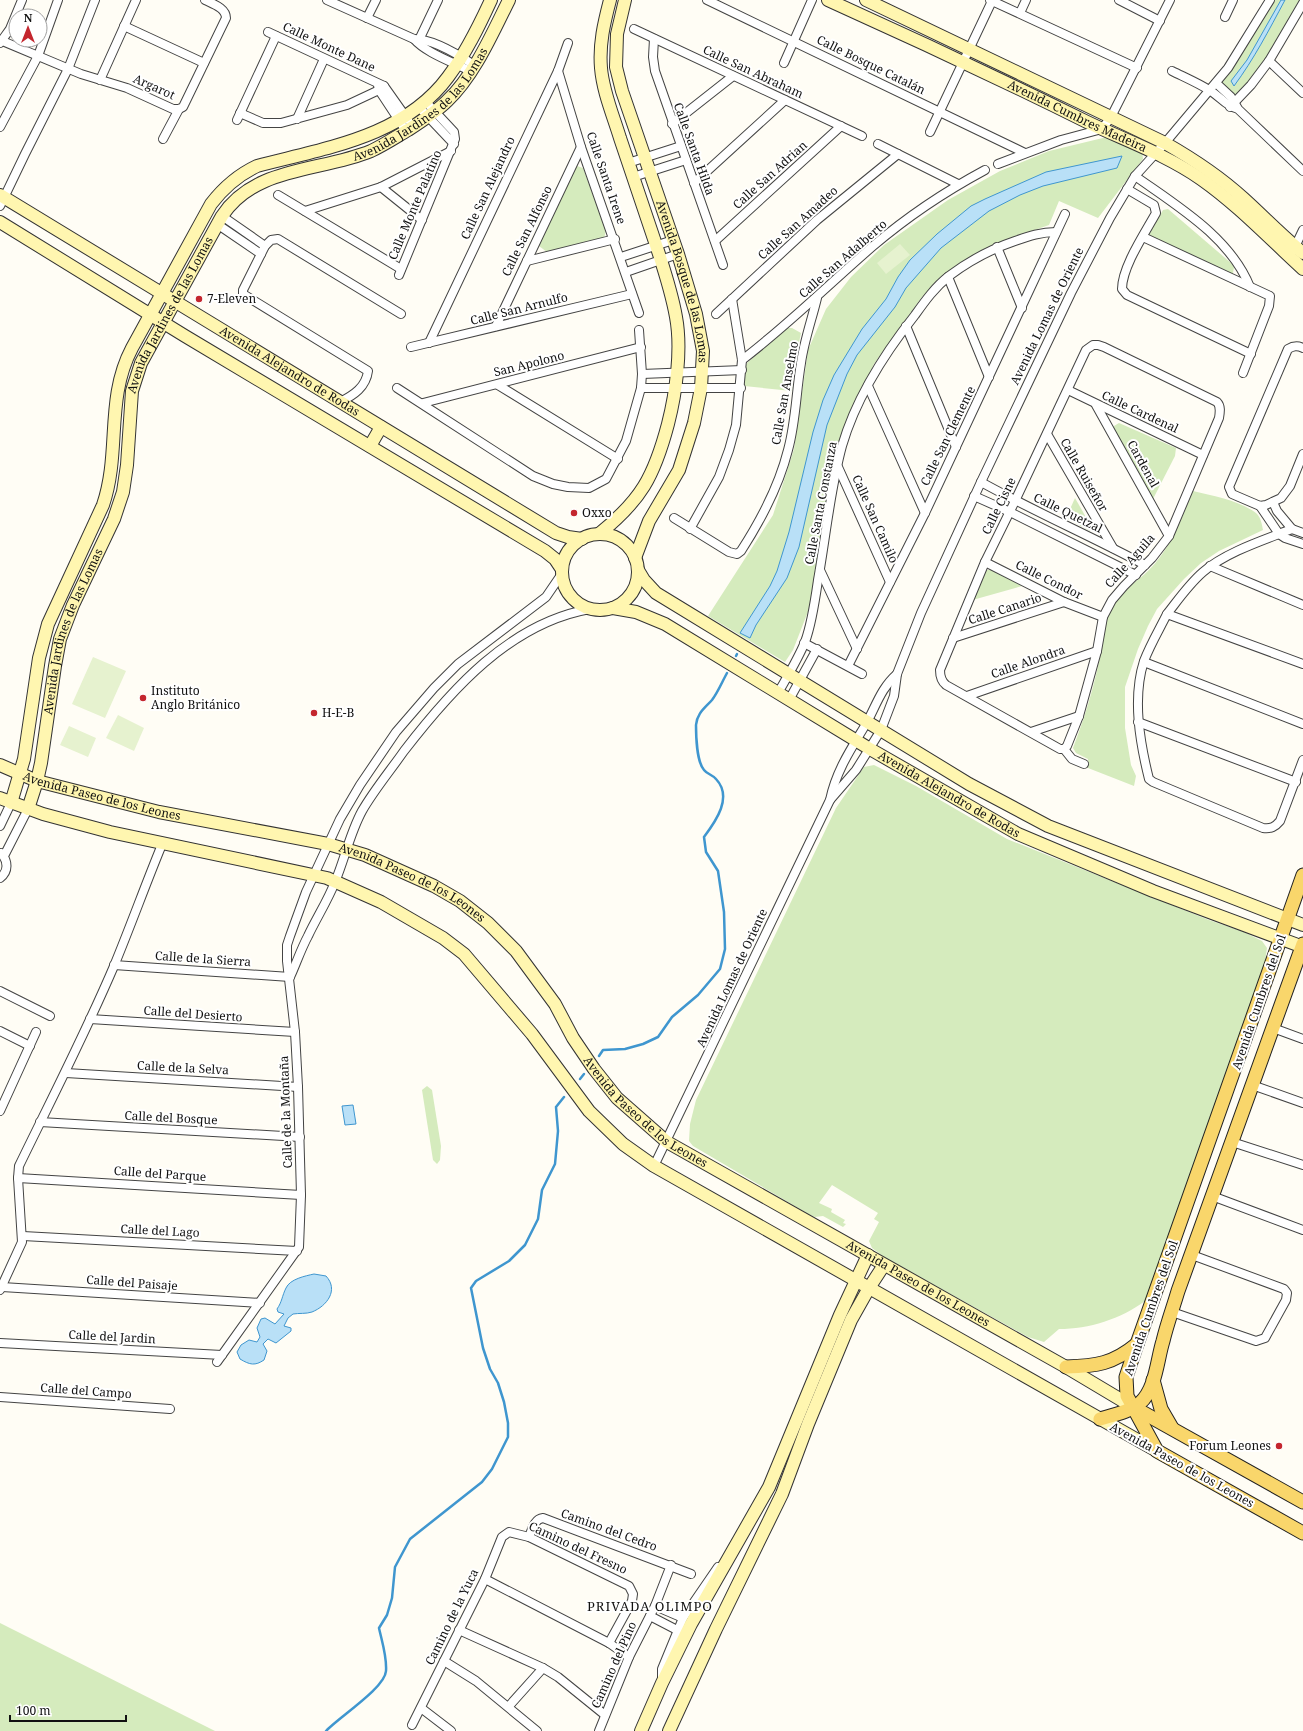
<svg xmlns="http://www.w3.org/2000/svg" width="1303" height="1731" font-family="'Noto Serif',serif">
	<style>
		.green { fill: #d5ebbd }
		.pitch { fill: #e6f2cf }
		.water { fill: #b9e0f7; stroke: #3f96cf }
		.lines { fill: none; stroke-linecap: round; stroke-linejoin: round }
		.stream { stroke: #3f96cf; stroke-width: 2.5 }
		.street-casing { stroke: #444; stroke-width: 10 }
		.secondary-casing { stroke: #333; stroke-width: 14 }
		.primary-casing { stroke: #222; stroke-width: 15 }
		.street { stroke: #fff; stroke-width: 8 }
		.secondary { stroke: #fff6b0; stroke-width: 12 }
		.primary { stroke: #f9d66b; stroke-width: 13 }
		.poi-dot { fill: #c4262e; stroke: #fff; stroke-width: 1.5 }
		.labels { text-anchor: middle; stroke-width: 4; stroke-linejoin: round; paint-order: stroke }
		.street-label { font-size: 12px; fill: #111; stroke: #fff }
		.poi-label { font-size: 12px; fill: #111; stroke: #fff; text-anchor: start }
		.neighbourhood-label { font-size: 13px; letter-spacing: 1px; fill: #111; stroke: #fff }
	</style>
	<rect width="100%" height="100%" fill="#fffdf5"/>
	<!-- green -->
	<g class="green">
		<path d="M1270,0h33l-34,61 -34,41 -19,-19z"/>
		<path d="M1111,136l31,14 1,9 -45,59 -39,-17 -10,24 -54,19 -41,25 -32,28 -48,67 -32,75 -31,165 -18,46 -8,12 -77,-46 65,-101 21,-66 14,-99 18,-41 25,-32 33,-32 64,-45 52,-29 49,-20z"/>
		<path d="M577,166l6,2 23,63 -2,7 -3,1 -54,13 -8,-6v-4l34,-74z"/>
		<path d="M1168,209l63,54 3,4 -1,6 -4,4 -81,-41 15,-26z"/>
		<path d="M786,328h6l9,5 -8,38 -1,20 -48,-5 1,-19 2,-4z"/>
		<path d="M1119,423l57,25 -1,8 -22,43 -39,-66v-7z"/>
		<path d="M1193,491c21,5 45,9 63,22 5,4 6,12 7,17l-44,21 -18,12 -17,16 -27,30 -9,17 -10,23 -13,38v41l6,37 5,11 -2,10 -46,-18v-9l-12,-6 -3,-5c11,-29 20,-57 26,-87 4,-17 2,-39 11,-54 9,-16 26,-24 39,-37 22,-22 32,-51 44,-79z"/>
		<path d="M1075,498l16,28 -1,5 -24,-13z"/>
		<path d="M987,570h6l29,16 -53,15 14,-27z"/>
		<path d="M874,765l42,21 91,53 202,81 35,12 18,9 5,7 -2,14 -120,339c-24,18 -56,28 -86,28l-15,13 -16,-5 -144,-80 -12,-9 -3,-7 10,-19 -5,-3 4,-6 -46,-28 -13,18 13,6 -1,3 14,8 -2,3 3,1 -3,3 -20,-11 -8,1 -5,-2 -117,-69 -4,-5 1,-17 6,-24 140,-292 28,-41z"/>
		<path d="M427,1086l5,4 9,56 -1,14 -3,4 -4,-4 -11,-70z"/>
		<path d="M0,1623l215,108h-215z"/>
	</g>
	<!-- pitch -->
	<g class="pitch">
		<path d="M900,244l10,11 -24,19 -9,-11z"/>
		<path d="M93,657l33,14 -21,47 -33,-14z"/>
		<path d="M118,715l26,13 -10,23 -28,-13z"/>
		<path d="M69,726l27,12 -8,19 -28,-12z"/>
	</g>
	<!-- water -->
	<g class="water">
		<path d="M1281,0h4c-16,30 -31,59 -51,86l-3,-5 16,-21z"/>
		<path d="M1122,156l-5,12 -74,18 -23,9 -31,16 -48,37 -35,40 -11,19 -38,48 -10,19 -20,51 -28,122 -12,31 -31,47 -6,13 -10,-5 30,-47 7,-15 12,-39 24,-100 10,-32 11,-25 28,-46 24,-30 12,-22 12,-17 27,-26 34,-28 14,-7 61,-27z"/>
		<path d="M353,1105l3,19 -11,1 -3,-19z"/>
		<path d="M314,1274l12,2c13,14 1,30 -14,36 -6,2 -13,1 -19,2l-5,4 -4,8 7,2v3l-15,12 -8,-4 -5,5 4,7 -3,9c-9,6 -14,5 -24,-1l-3,-7 4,-7 8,-5 8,2 3,-5 -3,-9 4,-9 4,-1 10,6 9,-10 -6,-2 -1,-3c5,-7 5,-13 9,-21 4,-9 19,-12 28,-14z"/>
	</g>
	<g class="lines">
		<!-- stream -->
		<g class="stream">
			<path d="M736,656l1,-2"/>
			<path d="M599,1056l4,-6 22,-1 18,-5 15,-7 14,-20 26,-22 22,-26 5,-20 -1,-37 -6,-41 -12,-19 -2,-15c12,-16 29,-40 12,-58 -3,-4 -9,-5 -12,-9 -7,-8 -8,-34 -8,-45 1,-12 9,-17 16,-25 6,-8 10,-18 15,-27"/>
			<path d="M580,1079l4,-5"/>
			<path d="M326,1731c13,-14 59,-43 60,-60 1,-15 -4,-29 -7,-43l8,-13 5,-17 3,-31 15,-28 72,-57 10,-13 16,-32v-14l-4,-21 -6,-19 -8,-14 -7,-21 -12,-60 5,-7 33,-20 16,-16 13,-26 4,-29 13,-26 3,-33 -2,-24 8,-10"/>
		</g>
		<defs>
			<g id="street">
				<path d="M327,0l87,39c18,0 45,16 60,26"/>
				<path d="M707,0l318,153"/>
				<path d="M990,0l147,68"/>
				<path d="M1119,0l41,21"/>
				<path d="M1020,13l6,-13"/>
				<path d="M1225,17l8,-17"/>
				<path d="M367,18l9,-18"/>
				<path d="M124,26l80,37"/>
				<path d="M634,29l228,107"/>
				<path d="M268,32l116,54 24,34"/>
				<path d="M414,39c12,14 39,23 56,32"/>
				<path d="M654,39l-1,18 2,14 68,194"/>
				<path d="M0,40l81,34 46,14 46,21h6l4,-2 43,-89c0,-10 -13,-14 -21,-18"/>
				<path d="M418,42l20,-42"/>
				<path d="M0,43l10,-14 12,-29"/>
				<path d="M1269,61l34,32"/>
				<path d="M784,63l28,-63"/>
				<path d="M558,71l23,76 58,166"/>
				<path d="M1172,71c12,6 26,12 37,19 11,6 16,16 29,19l65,62"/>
				<path d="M100,80l36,-80"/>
				<path d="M1216,83l15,14 6,10"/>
				<path d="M378,85l1,5 27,41"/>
				<path d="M418,106l36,38"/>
				<path d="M1230,107l21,-22 18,-24 34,-58"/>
				<path d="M240,113l23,10h18l66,-18 32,-15 5,-4"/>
				<path d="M297,119l27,-60"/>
				<path d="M237,120l39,-84"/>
				<path d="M672,124l61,-48"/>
				<path d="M0,127l38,-71 20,-56"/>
				<path d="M930,132l62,-131"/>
				<path d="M163,139l16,-30"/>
				<path d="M878,144l80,40"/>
				<path d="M628,163l53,-17"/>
				<path d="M998,164l63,-24 41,-11 9,-12 59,-117"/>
				<path d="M1135,176c42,30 95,61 115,111"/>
				<path d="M633,177l53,-17"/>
				<path d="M694,183l91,-83"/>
				<path d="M381,187l41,33"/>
				<path d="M1127,189l27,16 2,8c-11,20 -34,54 -34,76l5,6 124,59"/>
				<path d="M278,195l123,74"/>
				<path d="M0,206l25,-52 43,-85 27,-69"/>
				<path d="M305,211l76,-24 70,-36"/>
				<path d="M222,216l43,30"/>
				<path d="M217,224l44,30"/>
				<path d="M1143,237l127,59 -1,10 -26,67"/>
				<path d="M715,241l126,-115"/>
				<path d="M997,247l25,61"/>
				<path d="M1293,251l10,-21"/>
				<path d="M621,257l52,-17"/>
				<path d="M527,261l88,-22"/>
				<path d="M626,272l52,-18"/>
				<path d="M399,275l56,-136 -1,-7 -29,-31"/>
				<path d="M948,277l41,100"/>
				<path d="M716,314l101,-94 81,-66"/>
				<path d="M496,326l85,-179"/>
				<path d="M906,326l50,121"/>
				<path d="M429,343l129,-272 10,-28"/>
				<path d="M1093,345h5l6,2 113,55c4,4 3,10 2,16l-50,118 -17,22 -28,28 -12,14 -9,17 -6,34 -18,65 -12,30 -3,3h-4l-114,-64c-5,-4 -6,-9 -6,-15l45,-108 30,-61 71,-151z"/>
				<path d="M411,347l221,-53"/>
				<path d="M1303,348c-6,-3 -10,-2 -15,1l-59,138 3,7 28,12 6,-1 15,-7 9,-12 13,-32"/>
				<path d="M742,360c46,-35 87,-76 131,-114 34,-29 73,-55 112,-76"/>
				<path d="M642,374l100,-4"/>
				<path d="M498,385l120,74"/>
				<path d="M868,386l57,127"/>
				<path d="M397,388l136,88 20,8 15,3 21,1 17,-9 20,-38 15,-53 1,-14 -3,-44"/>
				<path d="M641,388h100"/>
				<path d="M1068,390l135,65"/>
				<path d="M340,402c14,-7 26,-15 28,-31l-125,-77v-4l22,-44 6,-6 7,-1 123,75"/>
				<path d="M423,403l218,-56"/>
				<path d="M1096,405l73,131"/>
				<path d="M1047,434l66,114"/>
				<path d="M838,467l52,115"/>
				<path d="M981,482c54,30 110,54 164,83"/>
				<path d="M974,496l36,16 126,63"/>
				<path d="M1273,502l4,9 15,18 11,4"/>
				<path d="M1260,506l19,28 6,4 18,6"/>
				<path d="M674,518l55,34 8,2 4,-3c20,-31 38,-65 47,-101 8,-29 8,-58 13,-87 3,-22 11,-44 16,-65"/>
				<path d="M690,529l29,-52 10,-27 7,-25 6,-65 -10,-61"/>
				<path d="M985,562l79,40 39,15"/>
				<path d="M1210,566l93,39"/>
				<path d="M820,570l37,79"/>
				<path d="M1167,614c11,-14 22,-30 36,-42 23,-20 61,-32 89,-43"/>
				<path d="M953,638l111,-36"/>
				<path d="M804,643l58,31"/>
				<path d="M1144,662l159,62"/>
				<path d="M1303,664l-136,-50c-8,16 -17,31 -23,47 -12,37 -4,82 5,118l4,3 110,46c8,1 12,-1 17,-7l23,-61"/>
				<path d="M848,666l77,-153 140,-299"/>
				<path d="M778,693c9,-16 20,-34 27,-51 7,-19 10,-41 13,-62 8,-44 12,-90 24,-134 14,-48 42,-92 73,-131 10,-14 20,-28 34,-39 20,-15 42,-27 66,-35 14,-5 26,-9 41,-9"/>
				<path d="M967,696l130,-45"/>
				<path d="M789,700l28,-51"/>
				<path d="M1138,722l158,60"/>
				<path d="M1031,732l48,-16"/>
				<path d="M1064,749l8,10 12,5"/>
				<path d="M830,800l26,-30 25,-40 13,-34 3,-22 24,-61 60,-131 90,-189 39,-75 25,-42 30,-33 63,-75 42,-68"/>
				<path d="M0,826l11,-23"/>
				<path d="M4,856l24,-47"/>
				<path d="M0,878c9,-7 8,-17 1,-25"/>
				<path d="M114,965l176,12"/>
				<path d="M290,977c6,-13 11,-28 18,-41 9,-19 20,-36 27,-54 10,-24 15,-49 27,-71 12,-21 28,-40 42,-60 47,-61 106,-128 186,-142"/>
				<path d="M0,991l50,25"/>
				<path d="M90,1019l205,13"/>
				<path d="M1273,1028l30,11"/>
				<path d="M0,1031l30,15"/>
				<path d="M66,1073l232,14"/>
				<path d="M1252,1085l51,18"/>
				<path d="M0,1111l36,-79"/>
				<path d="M40,1122l260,15"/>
				<path d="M1232,1142l71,23"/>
				<path d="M654,1166l176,-366c6,-29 21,-51 36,-76 10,-18 15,-36 31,-50"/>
				<path d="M18,1178l283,17"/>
				<path d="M1212,1196l91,34"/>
				<path d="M23,1236l274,15"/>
				<path d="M2,1287l258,16"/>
				<path d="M0,1290l22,-48 -4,-64 1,-12c32,-66 66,-132 95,-200 17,-41 32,-83 49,-124"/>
				<path d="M1172,1312l84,29 9,-3 21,-38 1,-7 -3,-4 -92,-34"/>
				<path d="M0,1343l222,12"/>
				<path d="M217,1362l82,-115 2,-52 -3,-108 -3,-55 -8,-71v-16l3,-9 16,-44 34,-73 20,-34 36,-53 38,-44 24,-24 88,-67 15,-22"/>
				<path d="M0,1397l170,12"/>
				<path d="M529,1537c3,-7 5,-18 14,-19l148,56"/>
				<path d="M485,1579l124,64 20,14"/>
				<path d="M655,1606l28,12"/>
				<path d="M650,1616l27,14"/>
				<path d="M459,1630l84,38 15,9 47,38"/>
				<path d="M444,1661l32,20 61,50"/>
				<path d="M662,1678v-9l21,-51 35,-51"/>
				<path d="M509,1706l34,-38"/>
				<path d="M421,1708l30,23"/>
				<path d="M412,1725l73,-146 17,-42 7,-5 20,5 100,49 4,8 -1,7 -23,42"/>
				<path d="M599,1731l30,-74 26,-51 16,-41"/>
			</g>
			<g id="secondary">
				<path id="s1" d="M625,0l-8,34 -1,33 6,24 56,163 18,60 7,37 -2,37 -7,35 -15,47 -30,51 -14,37"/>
				<path id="s2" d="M828,0c87,39 172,79 257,121 39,19 80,33 116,58 37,26 68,59 102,90"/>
				<path d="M866,0l299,143c28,16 54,33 78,55 20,18 39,38 60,55"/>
				<path id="s3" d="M0,195l556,338 12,4 14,2"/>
				<path d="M0,222l185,114 360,215 10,8 6,9"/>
				<path d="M370,446l11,-19"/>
				<circle cx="600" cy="572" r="38"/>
				<path d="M599,534c42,-34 55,-57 69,-110 8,-31 14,-75 8,-107 -5,-29 -15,-57 -24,-84 -11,-32 -21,-63 -32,-95 -7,-23 -17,-46 -19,-70 -2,-24 3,-45 9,-68"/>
				<path d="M638,570l6,10 12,13 313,191 79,42 255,99"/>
				<path id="s4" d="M613,608l23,4 29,12 205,125 148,85 135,57 150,56"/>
				<path id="s5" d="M0,765l37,16 122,31 169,32 37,11 69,31 26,15 28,22 28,28 39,53 18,34 21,31 23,29 50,44 399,225 67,40"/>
				<path d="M0,798l43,16 67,18 217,46 54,24 62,36 21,16 68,80 57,77 34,33 31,22 503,285"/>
				<path d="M11,803l13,-44 15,-101 9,-34 55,-119c18,-53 2,-106 29,-157l79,-144c13,-17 27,-29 46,-38 68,-18 147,-29 191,-89 18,-24 31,-51 43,-77"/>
				<path id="s6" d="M28,809l9,-28 4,-18 14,-97 5,-27 13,-34 41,-86 9,-27 4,-27 5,-74 9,-28 81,-147c33,-50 98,-44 149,-65 13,-6 25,-14 37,-21 14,-9 28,-18 39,-29 27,-25 46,-69 62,-101"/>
				<path d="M641,1731l21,-48 29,-59 78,-137 71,-172 28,-60"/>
				<path d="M669,1731l47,-102 66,-135 26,-70 43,-104 18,-32 15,-23"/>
			</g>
			<g id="primary">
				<path d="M1303,875l-166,469 -11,33 1,19 30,55 146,82"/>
				<path d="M1066,1367c30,-1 47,-3 71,-23"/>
				<path d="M1153,1380l8,29 11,19"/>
				<path d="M1133,1407l170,95"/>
				<path d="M1100,1419c13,-4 30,-7 40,-16 16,-14 17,-43 23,-62 4,-17 10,-33 15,-50l125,-347"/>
			</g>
		</defs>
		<!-- street casing -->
		<use href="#street" class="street-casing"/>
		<!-- secondary casing -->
		<use href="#secondary" class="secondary-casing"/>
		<!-- primary casing -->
		<use href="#primary" class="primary-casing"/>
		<!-- street -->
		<use href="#street" class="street"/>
		<!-- secondary -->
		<use href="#secondary" class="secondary"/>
		<!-- primary -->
		<use href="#primary" class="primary"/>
	</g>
	<!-- markers -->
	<g class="poi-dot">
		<circle cx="199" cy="299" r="4"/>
		<circle cx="574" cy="513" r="4"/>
		<circle cx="143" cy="698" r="4"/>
		<circle cx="314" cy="713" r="4"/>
		<circle cx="1279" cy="1446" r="4"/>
	</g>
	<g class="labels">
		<!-- street labels -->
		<g class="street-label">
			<text transform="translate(329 47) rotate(25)" y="4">Calle Monte Dane</text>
			<text transform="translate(871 65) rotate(26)" y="4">Calle Bosque Catalán</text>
			<text transform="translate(753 72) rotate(25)" y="4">Calle San Abraham</text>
			<text transform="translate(154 87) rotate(24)" y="4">Argarot</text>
			<text dy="4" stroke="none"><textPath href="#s6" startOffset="867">Avenida Jardines de las Lomas</textPath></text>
			<text dy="4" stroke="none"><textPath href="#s2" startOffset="275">Avenida Cumbres Madeira</textPath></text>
			<text transform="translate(694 149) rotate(70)" y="4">Calle Santa Hilda</text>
			<text transform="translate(770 175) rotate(-42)" y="4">Calle San Adrian</text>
			<text transform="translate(606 178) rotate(71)" y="4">Calle Santa Irene</text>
			<text transform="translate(488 188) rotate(-65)" y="4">Calle San Alejandro</text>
			<text transform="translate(415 205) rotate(-67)" y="4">Calle Monte Palatino</text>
			<text transform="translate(798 223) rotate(-42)" y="4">Calle San Amadeo</text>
			<text transform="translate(527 231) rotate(-64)" y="4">Calle San Alfonso</text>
			<text transform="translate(843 259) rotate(-41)" y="4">Calle San Adalberto</text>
			<text dy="4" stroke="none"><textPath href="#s1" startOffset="293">Avenida Bosque de las Lomas</textPath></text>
			<text transform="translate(519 309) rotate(-14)" y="4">Calle San Arnulfo</text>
			<text dy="4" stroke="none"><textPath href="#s6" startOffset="520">Avenida Jardines de las Lomas</textPath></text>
			<text transform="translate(1047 316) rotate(-64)" y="4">Avenida Lomas de Oriente</text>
			<text transform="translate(529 364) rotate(-14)" y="4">San Apolono</text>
			<text dy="4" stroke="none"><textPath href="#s3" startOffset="339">Avenida Alejandro de Rodas</textPath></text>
			<text transform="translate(785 393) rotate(-80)" y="4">Calle San Anselmo</text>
			<text transform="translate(1140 412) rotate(25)" y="4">Calle Cardenal</text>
			<text transform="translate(948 436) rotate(-64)" y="4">Calle San Clemente</text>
			<text transform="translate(1143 464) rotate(61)" y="4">Cardenal</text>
			<text transform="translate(1084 475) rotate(60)" y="4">Calle Ruiseñor</text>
			<text transform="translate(821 503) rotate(-79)" y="4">Calle Santa Constanza</text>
			<text transform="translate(999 506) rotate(-64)" y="4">Calle Cisne</text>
			<text transform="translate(1068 513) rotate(26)" y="4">Calle Quetzal</text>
			<text transform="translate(875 519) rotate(66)" y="4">Calle San Camilo</text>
			<text transform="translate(1130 561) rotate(-48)" y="4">Calle Aguila</text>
			<text transform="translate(1049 580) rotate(26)" y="4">Calle Condor</text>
			<text transform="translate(1005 609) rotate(-18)" y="4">Calle Canario</text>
			<text dy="4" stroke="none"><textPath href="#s6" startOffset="184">Avenida Jardines de las Lomas</textPath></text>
			<text transform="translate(1028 662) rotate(-19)" y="4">Calle Alondra</text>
			<text dy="4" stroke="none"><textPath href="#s4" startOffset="386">Avenida Alejandro de Rodas</textPath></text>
			<text dy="4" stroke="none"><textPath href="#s5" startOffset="107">Avenida Paseo de los Leones</textPath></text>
			<text dy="4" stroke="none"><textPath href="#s5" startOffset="431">Avenida Paseo de los Leones</textPath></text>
			<text transform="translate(203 959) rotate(4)" y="4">Calle de la Sierra</text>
			<text transform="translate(732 978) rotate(-65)" y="4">Avenida Lomas de Oriente</text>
			<text transform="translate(1259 1002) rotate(-71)" y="4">Avenida Cumbres del Sol</text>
			<text transform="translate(193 1014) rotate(4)" y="4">Calle del Desierto</text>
			<text transform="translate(183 1068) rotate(3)" y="4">Calle de la Selva</text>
			<text dy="4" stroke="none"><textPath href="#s5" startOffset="767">Avenida Paseo de los Leones</textPath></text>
			<text transform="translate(286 1112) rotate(-92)" y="4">Calle de la Montaña</text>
			<text transform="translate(171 1118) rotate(3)" y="4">Calle del Bosque</text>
			<text transform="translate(160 1174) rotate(4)" y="4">Calle del Parque</text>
			<text transform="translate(160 1231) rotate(3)" y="4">Calle del Lago</text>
			<text transform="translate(132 1283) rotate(4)" y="4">Calle del Paisaje</text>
			<text dy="4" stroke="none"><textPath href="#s5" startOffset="1091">Avenida Paseo de los Leones</textPath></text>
			<text transform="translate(1151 1308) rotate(-71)" y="4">Avenida Cumbres del Sol</text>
			<text transform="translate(112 1337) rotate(3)" y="4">Calle del Jardin</text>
			<text transform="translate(86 1391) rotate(4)" y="4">Calle del Campo</text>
			<text transform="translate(1182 1465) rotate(29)" y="4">Avenida Paseo de los Leones</text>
			<text transform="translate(609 1530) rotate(20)" y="4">Camino del Cedro</text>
			<text transform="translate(578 1548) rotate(25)" y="4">Camino del Fresno</text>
			<text transform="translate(452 1617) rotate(-64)" y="4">Camino de la Yuca</text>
			<text transform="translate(614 1665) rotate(-66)" y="4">Camino del Pino</text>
		</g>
		<!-- poi labels -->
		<g class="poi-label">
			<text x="207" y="303">7-Eleven</text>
			<text x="582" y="517">Oxxo</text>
			<text x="151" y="695">Instituto<tspan x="151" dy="14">Anglo Británico</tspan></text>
			<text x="322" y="717">H-E-B</text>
			<text x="1271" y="1450" text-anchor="end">Forum Leones</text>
		</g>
		<!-- neighbourhood labels -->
		<g class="neighbourhood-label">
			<text x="650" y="1611">PRIVADA OLIMPO</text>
		</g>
	</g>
	<!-- north arrow -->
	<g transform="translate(28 28)"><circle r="19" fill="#ffffff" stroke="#a0a0a0"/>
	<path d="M0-3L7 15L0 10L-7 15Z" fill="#c4262e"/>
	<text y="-6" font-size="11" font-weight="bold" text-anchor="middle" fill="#111111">N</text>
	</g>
	<!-- scale -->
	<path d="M10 1715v6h116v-6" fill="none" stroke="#111111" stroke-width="2"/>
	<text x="16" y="1715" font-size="12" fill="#111111" stroke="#ffffff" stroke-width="3" paint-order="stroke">100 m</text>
</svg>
